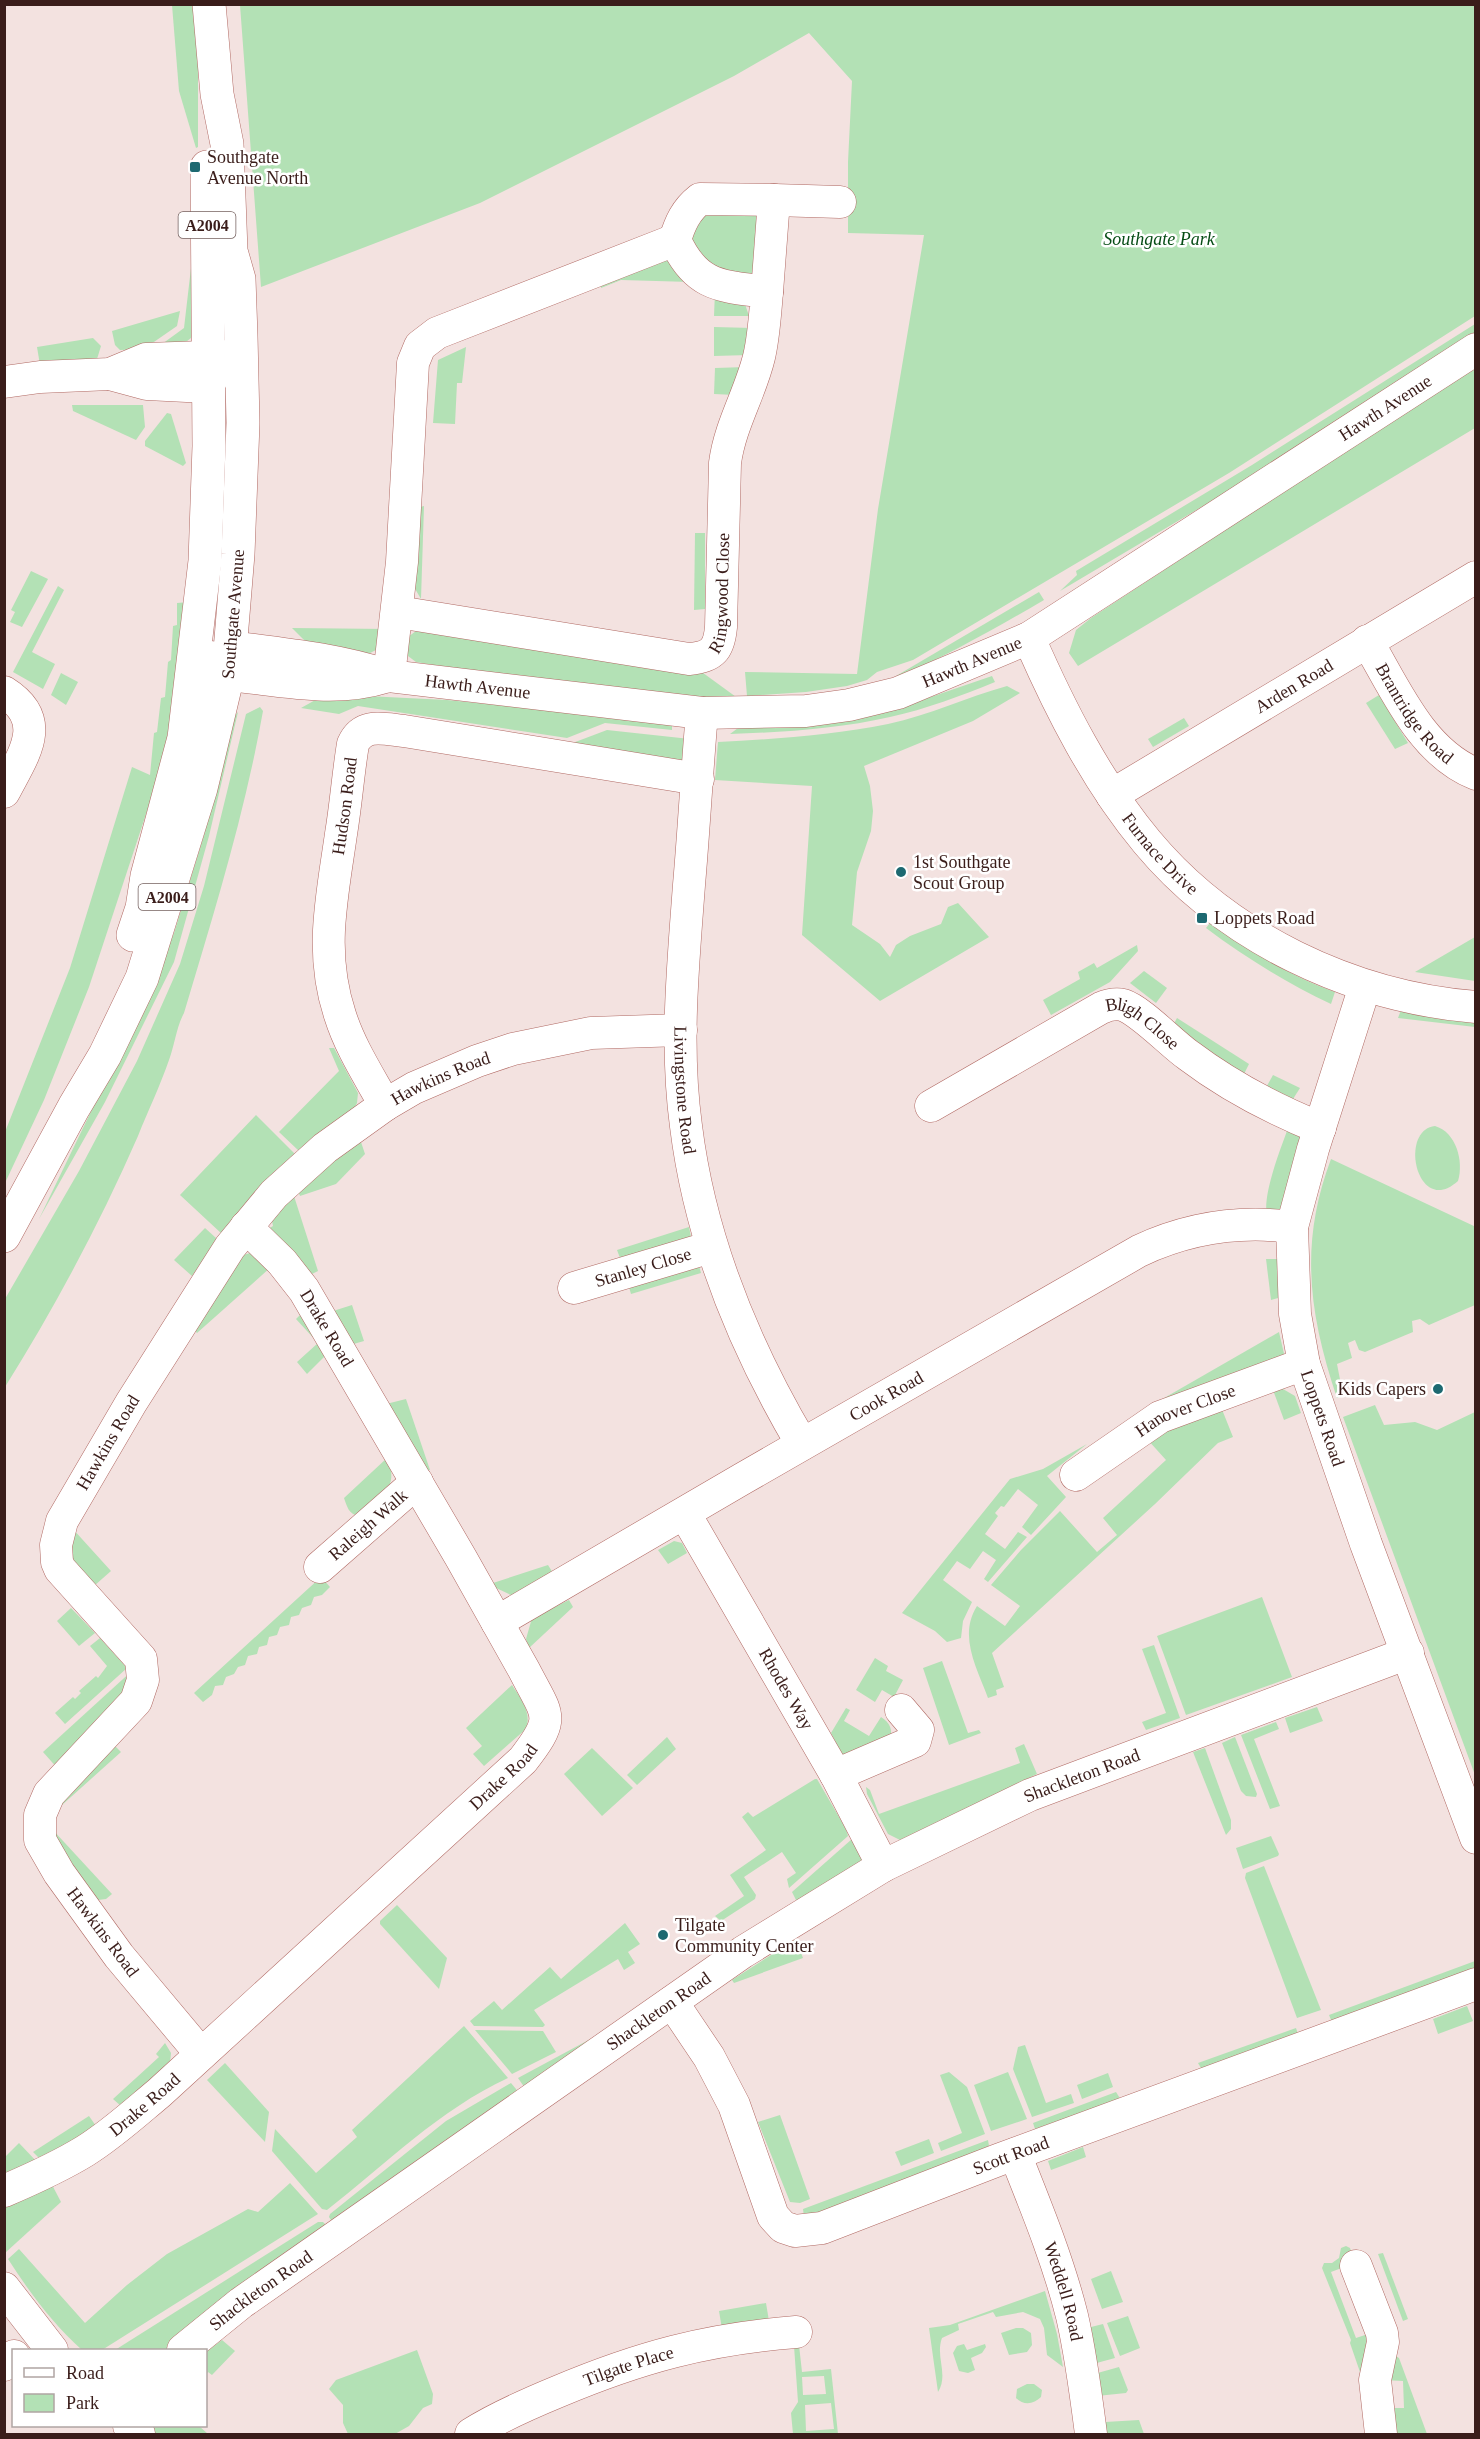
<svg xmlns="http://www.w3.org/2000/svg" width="1480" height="2439" font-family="'Times New Roman',serif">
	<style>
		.green { fill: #b3e1b5; fill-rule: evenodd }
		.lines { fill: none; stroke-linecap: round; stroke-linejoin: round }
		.minor-casing { stroke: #b16963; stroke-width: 33 }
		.major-casing { stroke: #b16963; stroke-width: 34 }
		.minor { stroke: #fff; stroke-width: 32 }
		.major { stroke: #fff; stroke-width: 33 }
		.poi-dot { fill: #1d6971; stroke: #fff; stroke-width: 2 }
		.labels { text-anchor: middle; stroke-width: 5; stroke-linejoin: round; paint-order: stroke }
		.shield { fill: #fff; stroke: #75615f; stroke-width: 1.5 }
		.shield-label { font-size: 16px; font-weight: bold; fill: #3a1d1a }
		.poi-label { font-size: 18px; fill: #3a1d1a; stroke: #fff; text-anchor: start }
		.park-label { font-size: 18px; font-style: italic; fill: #074d16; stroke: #fff }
		.street-label { font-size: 18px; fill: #3a1d1a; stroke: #fff }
	</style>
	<rect width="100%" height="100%" fill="#f3e2e0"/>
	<!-- green -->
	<g class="green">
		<path d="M172,5h26v142l-2,1 -17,-57z"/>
		<path d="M240,5h1235v311l-246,157 -316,187 -36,12 -10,8 -20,6 -41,6 -59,4 -2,-24 112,2 21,-165 46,-274 -76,-2v-71l4,-81 -43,-48 -75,43 -254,127 -219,84z"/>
		<path d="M697,212h65l-9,67 -56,-17 -9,-35z"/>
		<path d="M662,259l11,4 18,19 -70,-2 -20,8v-10z"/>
		<path d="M191,268l4,62 -4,8 -9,7 -20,-1 22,-16z"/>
		<path d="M715,291l29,10 5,15h-35z"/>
		<path d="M180,311l-3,15 -26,18 -3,5 -28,1 -5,-5 -3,-14z"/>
		<path d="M1475,324v9l-223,144 -192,114 17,-16 -1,-4 176,-106z"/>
		<path d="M714,327l39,1 -4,27 -35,1z"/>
		<path d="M93,338l8,8 -4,13 -57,6 -3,-18z"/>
		<path d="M466,347l-4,36h-5l-2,41 -22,-1 5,-63z"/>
		<path d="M1475,363v65l-397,238 -9,-13 7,-23 15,-12 253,-166z"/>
		<path d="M746,367l-11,28 -21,-1 1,-26z"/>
		<path d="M72,405h71l2,22 -9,13 -63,-29z"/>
		<path d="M167,413l4,1 15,49 -3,3 -38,-20v-5z"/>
		<path d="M424,506l-3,93 -7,-12 2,-79z"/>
		<path d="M695,533h10v76l-11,1z"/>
		<path d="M31,571l17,8 -26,48 -12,-5 5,-10 -4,-2z"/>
		<path d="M58,586l6,4 -32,62 23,12 -12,25 -30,-17z"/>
		<path d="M1039,592l5,8c-48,28 -96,55 -147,78l-1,-2z"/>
		<path d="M189,602l-23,142 -17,61 -60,182 -45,113 -39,83v-51l65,-164 62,-201 18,8 4,-42 3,-1 4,-34 4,-1 3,-35 3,-2 2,-34 4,-1v-22z"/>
		<path d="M292,628l96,1 -12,21 -8,4 -59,-9z"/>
		<path d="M416,631l18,1 265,38 44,32 -250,-27 -77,-13 -8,-6v-19z"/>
		<path d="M61,673l17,9 -12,23 -15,-10z"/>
		<path d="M992,676l3,6c-34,14 -69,27 -105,35 -52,12 -106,15 -160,17l8,-6 150,-19 37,-10z"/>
		<path d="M1007,686l13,7 -47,28 -109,45 6,20 3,25 -2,20 -14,41 -5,53 28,19 10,13 6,-12 14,-9 31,-12 7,-17 10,-4 31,34 -109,64 -78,-66 10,-149 -97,-6 3,-38c57,-3 114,-7 170,-18 42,-9 79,-27 119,-38z"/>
		<path d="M326,694l121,6 225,22v8l-67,-7 -38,15 -209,-32 -19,8 -38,-6z"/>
		<path d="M1379,695l29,48 -13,6 -29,-46z"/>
		<path d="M260,707l3,4c-18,102 -49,202 -79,302 -8,15 -9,31 -15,47 -9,26 -21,51 -31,76 -38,87 -83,171 -133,251v-88l74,-128 58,-110 43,-97 24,-78 42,-172z"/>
		<path d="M238,712l-29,124 -35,126 -69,140 -66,117 117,-242 18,-44 30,-98 27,-115z"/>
		<path d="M1184,718l5,8 -36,21 -5,-8z"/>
		<path d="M607,730l83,9 -5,23 -115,-18z"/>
		<path d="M1210,923c40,28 79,53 125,69l-4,12c-44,-21 -85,-46 -125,-76z"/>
		<path d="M1475,937v44l-60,-9z"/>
		<path d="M1137,945l1,6 -28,31 -59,33 -8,-15 37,-21 -2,-7 16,-9 3,5z"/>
		<path d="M1144,971l23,17 -11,15 -26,-20z"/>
		<path d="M1401,1010l74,9v8l-77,-9z"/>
		<path d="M1177,1018l72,46 -10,20 -70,-51z"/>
		<path d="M329,1048h5l24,45 -1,10 -3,6 -27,18 -28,24 -20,-19 60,-61z"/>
		<path d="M1273,1075l27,13 -12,19 -26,-12z"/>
		<path d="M256,1115l39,39 -27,24 -46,56 -42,-39z"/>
		<path d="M1290,1123l15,9 -16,77 -22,7c-5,-22 15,-71 23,-93z"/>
		<path d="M1435,1126c21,6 29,35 23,55 -41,37 -60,-51 -23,-55z"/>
		<path d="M360,1139l5,15 -29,30 -36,12 -2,-5z"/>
		<path d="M1331,1159l145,68 -1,78 -46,20 -9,-6 -8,2 1,11 -48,20 -6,-2 -4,-10 -7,3 4,15 -15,6 6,31 -6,3c-28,-84 -38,-154 -6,-239z"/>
		<path d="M293,1193l25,78 -8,4 -42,-46 5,-3 -1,-5z"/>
		<path d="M689,1227l3,15 -69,24 -6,-16z"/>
		<path d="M205,1228l11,10v3l-24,35 -18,-16z"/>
		<path d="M254,1252l17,15 -74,66 -4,-4 50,-74z"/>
		<path d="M1266,1259h19v37l-14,4z"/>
		<path d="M698,1262l3,11 -70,21 -4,-14z"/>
		<path d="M352,1305l12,36 -14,4 -20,-33z"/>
		<path d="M303,1312l23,43 -19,19 -10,-12 21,-19 -22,-24z"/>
		<path d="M1279,1332l6,26 -133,47z"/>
		<path d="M1283,1389l12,7 6,17 -17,7 -11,-30z"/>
		<path d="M406,1399l24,71 -8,2 -40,-67z"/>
		<path d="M1375,1405l9,20 31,-3 22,8 38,-18v363l-132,-358z"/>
		<path d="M1221,1407l12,30 -15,6 -63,61 -163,149 12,34 -8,3 1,5 -9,3c-11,-30 -30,-62 -11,-92l28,20 15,-20 -29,-21 30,-35 39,-39 37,41 20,-17 -14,-17 63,-58 -19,-21z"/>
		<path d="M1087,1444l-40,32 19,21 -35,38 -9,-8 16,-22 -20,-16 -14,18 -3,-1 -6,7 3,3 -13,18 20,15 13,-17 9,5 -39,45 -4,-3 12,-19 -13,-9 -13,18 -13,-8 -14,19 29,22 -9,19 -2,17 -14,4 -12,-11 -33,-18 108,-134 33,-10z"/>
		<path d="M387,1458c14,31 -8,40 -29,58 -9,-2 -11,-9 -14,-18z"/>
		<path d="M72,1528l39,43 -17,15c-14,-15 -35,-37 -22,-58z"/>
		<path d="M674,1541l8,2 5,10 -19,11 -10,-14z"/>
		<path d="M548,1565l5,8 -40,23 -19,-9 -1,-4z"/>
		<path d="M321,1577l9,10 -8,8 -8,2 -3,8 -9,3 -3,7 -8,2 -2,8 -9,2 -3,8 -8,2 -2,8 -8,2 -2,7 -9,2 -3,9 -7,2 -4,7 -8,3 -3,8 -8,1 -3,9 -9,7 -9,-9z"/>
		<path d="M1262,1597l30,80 -106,38 -29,-79z"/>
		<path d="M569,1600l4,7 -44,41 -3,-9 6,-21z"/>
		<path d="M71,1608l24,25 -16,13 -22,-25z"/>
		<path d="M100,1638l27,30 -62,56 -10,-11 18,-16 2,2 6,-6 -2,-2 17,-15 2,2 9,-12 -17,-20z"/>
		<path d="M1154,1645l26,73 -34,12 -4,-8 24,-9 -24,-64z"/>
		<path d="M875,1658l13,8 -2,5 17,9 -9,17 -12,-7 -7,12 -19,-12z"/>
		<path d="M942,1661l26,72 11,-3 2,3 -32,12 -26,-77z"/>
		<path d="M134,1669l1,10 -76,91 -16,-18z"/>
		<path d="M512,1685c9,14 20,27 14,44l-42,37 -11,-12 9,-8 -16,-18z"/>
		<path d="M1317,1707l6,14 -33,12 -5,-15z"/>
		<path d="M846,1708l4,2 -6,11 25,15 12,-19c9,6 12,12 9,23l-44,16 -4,-2 -11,-21z"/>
		<path d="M1276,1722l3,7 -25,10 26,67 -10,3 -29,-74z"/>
		<path d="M667,1737l9,12 -39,36 -10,-10z"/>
		<path d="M1235,1737l22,57 -1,3 -10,-1 -5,-5 -19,-48z"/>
		<path d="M109,1740l12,12 -69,62z"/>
		<path d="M1024,1744l13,30 -137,66 -12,-6 -21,-40 -1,-7 4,3 9,24 141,-51 -5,-15z"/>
		<path d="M592,1748l41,40 -31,28 -38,-42z"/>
		<path d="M1205,1748l26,72v9l-5,6 -33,-83z"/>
		<path d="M815,1779h2l29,50 2,7 -59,52 -2,-9 9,-6 -14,-21 -38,25 12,18 -1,4 -34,22 -6,-5 29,-20 -14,-21 36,-25 -24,-33 6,-5 5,5z"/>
		<path d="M52,1829l60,65 -6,5 -8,1 -8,-2 -27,-35z"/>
		<path d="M1271,1836l8,18 -1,2 -35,13 -7,-21z"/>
		<path d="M852,1839l14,24 -68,41 -6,-12z"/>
		<path d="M1264,1866l57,144 -24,8 -52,-140 1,-5z"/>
		<path d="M397,1905l50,53 -8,31 -59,-65v-3z"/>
		<path d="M625,1923l15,21 -12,8 7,11 -11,7 -6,-11 -84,51 11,15 -2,2 -69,-1 -4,-5 24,-20 8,9 48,-43 11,12z"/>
		<path d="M796,1939l7,19 -69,25 -2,-3z"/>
		<path d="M1475,1961v15l-141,51 -5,-12z"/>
		<path d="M1467,2006l6,15 -35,13 -5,-15z"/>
		<path d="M464,2026l44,52c-69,32 -122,86 -181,132l-5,-1 -50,-58 3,-22 41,44 41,-36 -5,-7z"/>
		<path d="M1296,2028l4,12 -95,35 -7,-12z"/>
		<path d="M609,2029l-82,62 -9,-13z"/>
		<path d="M475,2030l68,1 13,21 -44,22z"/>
		<path d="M165,2043l6,10 -1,10 -49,43 -8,-7 46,-42 -3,-3z"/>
		<path d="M1025,2045l21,58 25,-9 3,9 -42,14 -19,-48 5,-22z"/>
		<path d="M225,2063l44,49 -4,30 -58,-62z"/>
		<path d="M949,2072l18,15 18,47 -44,17 -3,-8 24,-10 -22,-58z"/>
		<path d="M1008,2072l19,47 -36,12 -17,-46z"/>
		<path d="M1108,2073l5,14 -31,12 -5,-14z"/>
		<path d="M511,2083l10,12 -188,128 -4,-6 1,-3 116,-93z"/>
		<path d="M1116,2092l5,8 -51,25 -15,-3 -20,7 -2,-6z"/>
		<path d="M780,2115l30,84 -10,4 -10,-1 -32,-80z"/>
		<path d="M89,2116l7,10 -23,16 -32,18 -8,-8z"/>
		<path d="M929,2139l5,14 -33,13 -6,-14z"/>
		<path d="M988,2140l1,6 -14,6 -11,13 -160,52 -1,-8z"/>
		<path d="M19,2143l18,19 -32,14v-19z"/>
		<path d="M1083,2147l3,10 -35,13 -3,-9z"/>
		<path d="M50,2181l11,21 -56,51 -1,-51z"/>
		<path d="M290,2183l28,31 -216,136h-20c-30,-27 -52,-57 -74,-91l11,-10 66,74 42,-38 40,-31 81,-45 10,3z"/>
		<path d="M318,2222h5l4,4 -158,124h-54z"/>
		<path d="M1346,2246l4,2 5,15 -24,9 25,66 15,-5 -10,42 -11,-32 1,-3 -29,-72 2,-5h8l7,-5 2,-10z"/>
		<path d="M1383,2253l25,66 -5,2 -25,-67z"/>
		<path d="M1111,2271l12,31 -21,7 -11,-30z"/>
		<path d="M1045,2291l12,43 6,33 -16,-12 -3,-27 -4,-9 -17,-7 -27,5 -3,-5 -35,12 1,6 -17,8c-7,19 7,36 -4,54l-9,-64 21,-3z"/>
		<path d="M766,2303l3,18 -47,8 -3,-18z"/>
		<path d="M1128,2316l12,32 -20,8 -13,-33z"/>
		<path d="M1103,2324l12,34 -22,6 -6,-36z"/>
		<path d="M1016,2328h7l8,5 1,12 -5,7 -18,3 -8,-22z"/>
		<path d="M222,2340l13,11 -23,24 -4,-3 -2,3v-23z"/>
		<path d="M964,2344l3,6 18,-6 1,3 -4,6 -11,5 4,12 -7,3 -9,-2 -6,-18 4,-7z"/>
		<path d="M799,2345l3,27 29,-3 7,65h-45l-2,-21 7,-11 -4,-56zM824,2376l2,18 -23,1 -1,-18zM831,2403l3,26 -28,2 -1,-26z"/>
		<path d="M417,2350l16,44 -1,10 -9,4 -14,18 -14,8h-47l-5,-11v-18l-14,-16 7,-9z"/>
		<path d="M1394,2355l5,3 28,76h-40l-1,-26h18l-1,-27 -20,-1z"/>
		<path d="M1119,2367l9,23 -2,3 -29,3 -3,-22z"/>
		<path d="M1027,2384h7l8,6 -1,7c-7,7 -17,9 -25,1l1,-9z"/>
		<path d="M1139,2420l5,14h-42l3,-12z"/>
		<path d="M146,2426h53l9,8h-53z"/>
	</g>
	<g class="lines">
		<defs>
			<g id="minor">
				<path d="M767,292l7,-92 66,2"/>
				<path d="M110,374l37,10 60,3 14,-23"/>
				<path d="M4,382l36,-5 70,-3 36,-15 88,-3"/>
				<path id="s1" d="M398,612l291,47c24,-2 30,-10 32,-32l4,-164c5,-38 25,-69 34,-106 5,-21 6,-43 8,-65 -46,-6 -71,-5 -92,-52 5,-17 11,-30 25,-41l74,1"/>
				<path id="s2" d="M1029,638c31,71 68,144 118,204 80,96 205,155 329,165"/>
				<path id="s3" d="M1367,641c28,47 54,111 109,133"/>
				<path d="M211,657l17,18c52,5 106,18 157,2"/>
				<path d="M389,676l13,-114 11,-199 7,-17 17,-13 238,-93"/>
				<path d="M4,692c46,29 19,63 0,100"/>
				<path id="s4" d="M702,713c-5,57 -8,115 -13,172 -6,80 -14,161 -3,241 14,114 58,220 116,318"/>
				<path id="s5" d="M198,737l12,-60 6,-13 16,-17c53,7 105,12 157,29l313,37 104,-2 43,-6 49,-12 131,-55 447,-289"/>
				<path id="s6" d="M1112,795l364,-218"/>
				<path id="s7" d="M1365,986l-52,163 -21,78 3,87 9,50 62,180 110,294"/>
				<path id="s8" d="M385,1105c-16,-29 -35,-58 -45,-90 -21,-63 -8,-117 1,-181 5,-30 7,-60 12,-90 10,-22 31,-15 51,-13l294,48"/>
				<path id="s9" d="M931,1106l170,-98c7,-3 14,-5 22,-3 18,6 48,38 65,50 41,31 85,54 132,73"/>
				<path id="s10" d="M574,1288l137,-41"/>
				<path id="s11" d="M1076,1475l84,-58 144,-53"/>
				<path id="s12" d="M685,1514l151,261 47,91"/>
				<path id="s13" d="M320,1567l97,-85"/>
				<path id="s14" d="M497,1622l245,-143 397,-228c49,-23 99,-31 153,-24"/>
				<path d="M836,1775l79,-34 3,-11 -17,-20"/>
				<path id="s15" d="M672,2002l37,55 25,48 39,111 10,11 12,4 27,-3 176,-68 478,-176"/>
				<path id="s16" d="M201,2054l-82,-98 -60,-83 -19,-33v-25l9,-21 87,-93 7,-21 -2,-21 -81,-90 -3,-7 -1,-17 6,-24 69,-118 99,-156 44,-53 51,-46 60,-43 29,-17 63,-27 36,-12 78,-16 90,-3"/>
				<path id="s17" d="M1015,2154c21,53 43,106 57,162 9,39 14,79 19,118"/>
				<path id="s18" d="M4,2191c28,-12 55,-24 81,-40 26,-16 50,-38 74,-58l364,-333c34,-44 25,-43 1,-90l-63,-112 -157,-268 -22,-28 -36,-35"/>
				<path d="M1356,2266l26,67 1,9 -8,38 6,54"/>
				<path d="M4,2288l48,62"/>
				<path id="s19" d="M183,2350l58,-47 502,-351 140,-86 147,-71 378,-142"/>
				<path d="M4,2365l10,-9"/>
				<path d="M129,2426l10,8"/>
				<path id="s20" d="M471,2434c27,-17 57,-30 86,-42 83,-35 150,-53 239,-60"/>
			</g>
			<g id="major">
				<path d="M133,935l9,-27 5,-32 37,-138 21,-177 4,-115 -2,-279"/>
				<path id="s21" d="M4,1236l70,-129 31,-52 37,-77 59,-190 27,-113 10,-121 5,-131 -2,-87 -2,-57 -8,-28 -4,-107 -10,-50 -8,-90"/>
			</g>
		</defs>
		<!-- minor casing -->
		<use href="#minor" class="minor-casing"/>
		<!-- major casing -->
		<use href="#major" class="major-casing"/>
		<!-- minor -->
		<use href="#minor" class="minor"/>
		<!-- major -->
		<use href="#major" class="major"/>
	</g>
	<!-- markers -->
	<g class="poi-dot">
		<rect x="189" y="161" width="12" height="12" rx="3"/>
		<circle cx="901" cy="872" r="6"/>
		<rect x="1196" y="912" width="12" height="12" rx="3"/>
		<circle cx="1438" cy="1389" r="6"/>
		<circle cx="663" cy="1935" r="6"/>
	</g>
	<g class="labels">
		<!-- shield labels -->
		<g class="shield">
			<rect x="178.5" y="212" width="57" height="26" rx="4.5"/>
			<rect x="138.5" y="884" width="57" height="26" rx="4.5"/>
		</g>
		<g class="shield-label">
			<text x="207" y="231">A2004</text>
			<text x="167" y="903">A2004</text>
		</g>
		<!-- poi labels -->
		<g class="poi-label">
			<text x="207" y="163">Southgate<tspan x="207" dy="21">Avenue North</tspan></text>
			<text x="913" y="868">1st Southgate<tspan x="913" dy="21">Scout Group</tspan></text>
			<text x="1214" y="924">Loppets Road</text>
			<text x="1426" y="1395" text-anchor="end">Kids Capers</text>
			<text x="675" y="1931">Tilgate<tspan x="675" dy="21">Community Center</tspan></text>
		</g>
		<!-- park labels -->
		<g class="park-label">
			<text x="1159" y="245">Southgate Park</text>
		</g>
		<!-- street labels -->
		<g class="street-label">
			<text dy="6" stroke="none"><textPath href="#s5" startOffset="1338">Hawth Avenue</textPath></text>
			<text dy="6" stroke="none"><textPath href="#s1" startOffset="380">Ringwood Close</textPath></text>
			<text dy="6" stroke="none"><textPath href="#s21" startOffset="669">Southgate Avenue</textPath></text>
			<text dy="6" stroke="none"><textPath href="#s5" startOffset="852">Hawth Avenue</textPath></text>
			<text dy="6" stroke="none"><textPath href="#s6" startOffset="212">Arden Road</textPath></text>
			<text dy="6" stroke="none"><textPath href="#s5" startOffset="348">Hawth Avenue</textPath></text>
			<text dy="6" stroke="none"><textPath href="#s3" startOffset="87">Brantridge Road</textPath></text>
			<text dy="6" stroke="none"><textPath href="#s8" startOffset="312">Hudson Road</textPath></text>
			<text dy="6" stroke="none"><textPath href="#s2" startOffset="254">Furnace Drive</textPath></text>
			<text dy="6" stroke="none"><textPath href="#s9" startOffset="244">Bligh Close</textPath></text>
			<text dy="6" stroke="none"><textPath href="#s16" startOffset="1252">Hawkins Road</textPath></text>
			<text dy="6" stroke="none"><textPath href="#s4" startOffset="378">Livingstone Road</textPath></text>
			<text dy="6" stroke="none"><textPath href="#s10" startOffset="72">Stanley Close</textPath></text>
			<text transform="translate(327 1328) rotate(59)" y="6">Drake Road</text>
			<text dy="6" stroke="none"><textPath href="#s14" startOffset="450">Cook Road</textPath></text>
			<text dy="6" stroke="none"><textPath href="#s11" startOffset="128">Hanover Close</textPath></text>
			<text dy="6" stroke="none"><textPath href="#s7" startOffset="447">Loppets Road</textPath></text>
			<text dy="6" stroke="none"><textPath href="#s16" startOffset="748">Hawkins Road</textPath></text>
			<text dy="6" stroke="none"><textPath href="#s13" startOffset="64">Raleigh Walk</textPath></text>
			<text dy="6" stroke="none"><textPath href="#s12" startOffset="202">Rhodes Way</textPath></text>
			<text dy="6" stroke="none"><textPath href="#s18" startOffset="652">Drake Road</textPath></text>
			<text dy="6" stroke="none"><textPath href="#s19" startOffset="1070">Shackleton Road</textPath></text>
			<text transform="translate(103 1932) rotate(53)" y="6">Hawkins Road</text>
			<text dy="6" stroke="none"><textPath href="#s19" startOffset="584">Shackleton Road</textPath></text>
			<text dy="6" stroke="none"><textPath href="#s18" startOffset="166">Drake Road</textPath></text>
			<text dy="6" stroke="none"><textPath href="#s15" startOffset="495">Scott Road</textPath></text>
			<text dy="6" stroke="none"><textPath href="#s19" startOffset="98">Shackleton Road</textPath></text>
			<text dy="6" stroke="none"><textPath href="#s17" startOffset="146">Weddell Road</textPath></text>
			<text dy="6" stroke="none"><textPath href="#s20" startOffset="172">Tilgate Place</textPath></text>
		</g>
	</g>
	<!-- border -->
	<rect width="1480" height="2439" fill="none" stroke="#3a1d1a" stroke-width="12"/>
	<!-- legend -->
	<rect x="12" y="2349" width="195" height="78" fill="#ffffff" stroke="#b0a5a3" stroke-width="1.5"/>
	<rect x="24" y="2368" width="30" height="9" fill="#ffffff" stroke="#b0a5a3" stroke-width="1.5"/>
	<text x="66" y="2379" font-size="18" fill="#3a1d1a">Road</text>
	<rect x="24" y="2394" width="30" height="18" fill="#b3e1b5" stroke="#b0a5a3" stroke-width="1.5"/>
	<text x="66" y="2409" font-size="18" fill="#3a1d1a">Park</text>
</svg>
